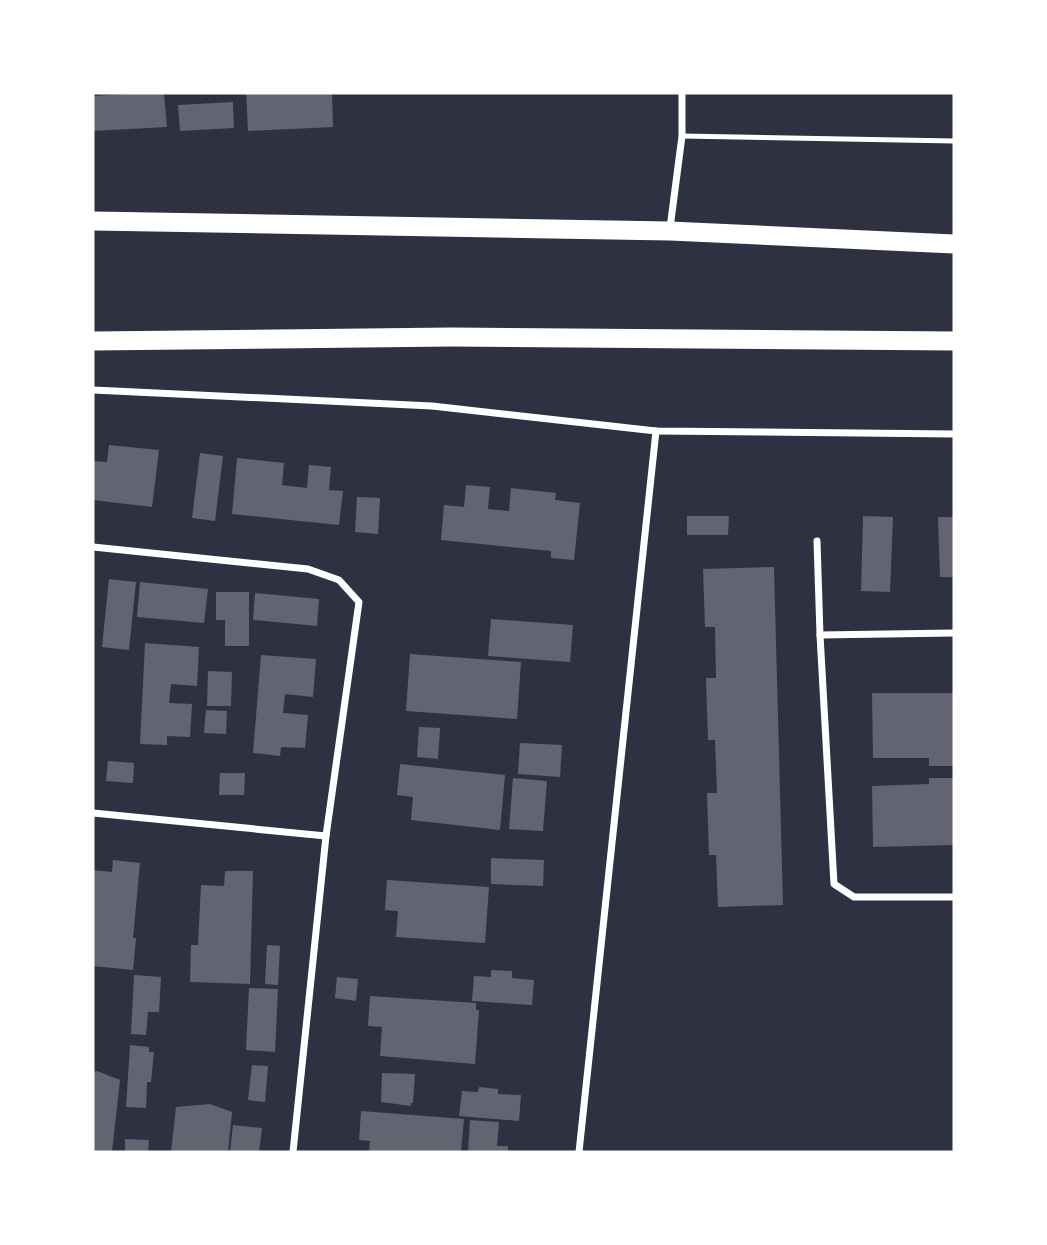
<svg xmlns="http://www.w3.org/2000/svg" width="1047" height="1245" font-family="'DejaVu Sans',sans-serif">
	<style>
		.building { fill: #626471 }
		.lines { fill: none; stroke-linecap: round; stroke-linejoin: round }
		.service { stroke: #fff; stroke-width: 5 }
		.minor { stroke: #fff; stroke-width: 7 }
		.trunk { stroke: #fff; stroke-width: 19 }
	</style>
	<rect width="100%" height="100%" fill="#2d3142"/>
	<!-- building -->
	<g class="building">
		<path d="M143,93h21l3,34 -74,4v-35z"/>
		<path d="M246,93h86l1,34 -85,4z"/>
		<path d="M233,102l1,26 -54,3 -2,-26z"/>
		<path d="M109,445l50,5 -7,57 -59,-7v-39l14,1z"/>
		<path d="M200,453l23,3 -8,65 -23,-3z"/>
		<path d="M237,458l47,5 -2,22 25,3 2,-23 22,2 -2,23 14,1 -4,34 -107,-11z"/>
		<path d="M466,485l24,2 -2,22 21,2 2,-23 45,5 -1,7 25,3 -6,57 -23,-2v-7l-110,-11 3,-35 20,2z"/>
		<path d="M357,497l23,1 -2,36 -23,-2z"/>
		<path d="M687,516h42l-1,19h-41z"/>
		<path d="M863,516l30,1 -3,75 -29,-1z"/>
		<path d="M938,517h16v60h-14z"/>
		<path d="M774,567l9,338 -65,2 -2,-52h-7l-2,-62h10l-2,-53h-7l-2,-62h10l-1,-51h-10l-2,-58z"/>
		<path d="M109,579l27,3 -7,68 -27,-3z"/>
		<path d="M140,582l68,7 -4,34 -67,-6z"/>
		<path d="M216,592h33v54h-24v-26h-9z"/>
		<path d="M255,593l64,6 -2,27 -64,-6z"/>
		<path d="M491,619l82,6 -3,37 -82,-6z"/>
		<path d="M145,643l54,4 -2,39 -26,-2 -2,19 23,1 -2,33 -23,-1v9l-27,-1z"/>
		<path d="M410,654l111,8 -4,57 -111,-8z"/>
		<path d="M261,655l55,4 -3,38 -28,-3 -2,19 25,2 -3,33 -24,-1 -1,9 -27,-3z"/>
		<path d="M208,671l24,1 -1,34h-24z"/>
		<path d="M872,693h82v73h-25v-8h-56z"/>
		<path d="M206,710l21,1 -1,23 -22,-1z"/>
		<path d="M419,727l21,1 -2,31 -21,-2z"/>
		<path d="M520,743l42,2 -2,32 -42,-3z"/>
		<path d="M108,761l26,2 -1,20 -27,-2z"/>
		<path d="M400,764l105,11 -5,55 -89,-10 2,-23 -16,-2z"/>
		<path d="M220,773h25l-1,22h-25z"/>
		<path d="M513,778l34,3 -4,50 -34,-2z"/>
		<path d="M929,778h25v67l-81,2 -1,-61 57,-2z"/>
		<path d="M491,858l53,2 -1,26 -52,-2z"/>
		<path d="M113,860l27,3 -7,75h3l-3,32 -40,-4v-96l19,2z"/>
		<path d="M225,871h28l-3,113 -60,-2 1,-37h7l3,-60 23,1z"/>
		<path d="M387,880l102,7 -4,56 -89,-6 2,-26 -13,-1z"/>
		<path d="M267,945l13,1 -2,39 -13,-1z"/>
		<path d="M491,970l21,1v7l22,2 -2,25 -60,-4 2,-25 17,1z"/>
		<path d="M134,975l27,2 -2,35h-11l-2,23 -15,-1z"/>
		<path d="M337,977l21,2 -2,22 -21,-3z"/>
		<path d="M249,988l29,1 -3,63 -29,-2z"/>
		<path d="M370,996l106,7v7h3l-4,54 -95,-8 2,-29 -14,-1z"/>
		<path d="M130,1045l19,2v5h5l-3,30h-4l-1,26 -20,-1z"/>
		<path d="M252,1065l16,1 -3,36 -17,-2z"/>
		<path d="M97,1071l23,9 -8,72h-19v-80z"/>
		<path d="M382,1073l33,1 -2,29h-2v3l-30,-4z"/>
		<path d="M479,1087l19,2v5l23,1 -2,26 -60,-5 3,-25 16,1z"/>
		<path d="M210,1104l22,8 -4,40h-57l5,-45z"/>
		<path d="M361,1111l103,8 -3,33h-92l1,-11 -11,-1z"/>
		<path d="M470,1120l29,2 -2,24h11v6h-40z"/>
		<path d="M233,1125l29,3 -3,24h-29z"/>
		<path d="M125,1139l24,1 -1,12h-23z"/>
	</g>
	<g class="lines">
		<!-- service -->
		<path class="service" d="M682,136l272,5"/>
		<!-- minor -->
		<g class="minor">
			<path d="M670,228l12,-92v-43"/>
			<path d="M93,390l339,16 224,25 298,3"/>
			<path d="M817,541l3,94 14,249 20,13h100"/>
			<path d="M93,547l215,22 31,11 20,22 -33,234 -33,316"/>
			<path d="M820,635l134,-2"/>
			<path d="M93,813l233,23"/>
			<path d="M579,1152l77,-721"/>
		</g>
		<!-- trunk -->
		<g class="trunk">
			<path d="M93,221l577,10 284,13"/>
			<path d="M93,341l359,-4 502,4"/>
		</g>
	</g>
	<!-- border -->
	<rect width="1047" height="1245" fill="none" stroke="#ffffff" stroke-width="189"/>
</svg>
